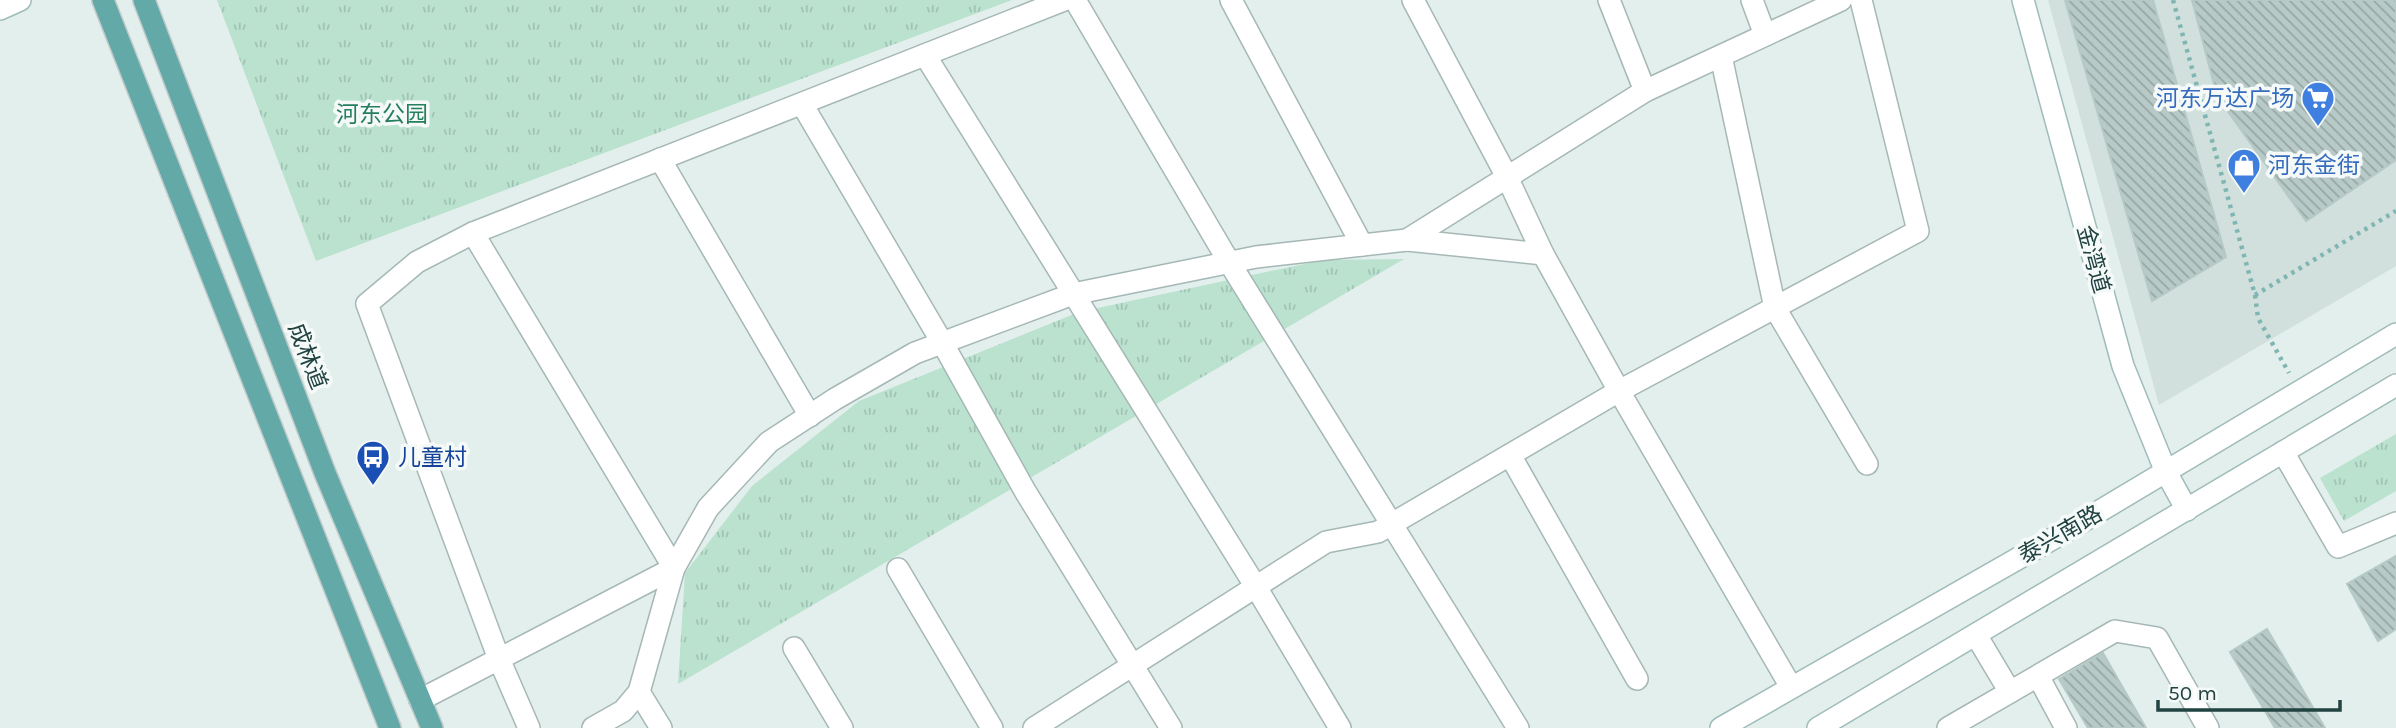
<svg xmlns="http://www.w3.org/2000/svg" width="2396" height="728" font-family="Karla,'Noto Sans SC',sans-serif">
	<style>
		.built { fill: #d1dfdd }
		.park { fill: url(#park-tufts) }
		.building { fill: url(#building-back-hatch); stroke: #b5c9c6; stroke-width: 2 }
		.lines { fill: none; stroke-linecap: round; stroke-linejoin: round }
		.street-casing { stroke: #a5b8b6; stroke-width: 24 }
		.secondary-casing { stroke: #a0bcba; stroke-width: 24 }
		.primary-casing { stroke: #c1caca; stroke-width: 24 }
		.path { stroke: #80b6b2; stroke-width: 4.5; stroke-dasharray: 3.5 5; stroke-linecap: butt }
		.street { stroke: #fff; stroke-width: 21 }
		.secondary { stroke: #fff; stroke-width: 21 }
		.primary { stroke: #63a9a8; stroke-width: 21 }
		.labels { text-anchor: middle; stroke-width: 7; stroke-linejoin: round; paint-order: stroke }
		.shop-label { font-size: 23px; fill: #366cbe; stroke: #f5faf9; text-anchor: end }
		.park-label { font-size: 23px; fill: #267e5e; stroke: #f5faf9 }
		.street-label { font-size: 23px; fill: #214342; stroke: #f5faf9 }
		.transit-label { font-size: 23px; fill: #164399; stroke: #f5faf9; text-anchor: start }
	</style>
	<defs>
		<pattern id="park-tufts" width="24" height="20" patternUnits="userSpaceOnUse" patternTransform="scale(1.75)"><rect width="24" height="20" fill="#bae2cf"/><path d="M3 7l-1-3M5 7V3M7 7l1-3M15 17l-1-3M17 17v-4M19 17l1-3" fill="none" stroke="#a0c3b3"/></pattern>
		<pattern id="building-back-hatch" width="6" height="6" patternUnits="userSpaceOnUse" patternTransform="scale(1.75)"><rect width="6" height="6" fill="#b8cac7"/><path d="M-1 5l2 2M0 0l6 6M5-1l2 2" fill="none" stroke="#95a6a3"/></pattern>
	</defs>
	<rect width="100%" height="100%" fill="#e3efec"/>
	<!-- built -->
	<path class="built" d="M2048,0h348v266l-237,139z"/>
	<!-- park -->
	<g class="park">
		<path d="M217,0h795l-696,261z"/>
		<path d="M1404,259l-726,425 7,-111 67,-87 107,-85 220,-89 244,-52z"/>
		<path d="M2396,434v57l-52,30 -24,-43z"/>
	</g>
	<!-- building -->
	<g class="building">
		<path d="M2065,0h88l73,257 -74,44z"/>
		<path d="M2192,0h204v160l-90,61 -89,-125z"/>
		<path d="M2396,556v73l-18,12 -31,-57z"/>
		<path d="M2267,629l58,99h-50l-45,-76z"/>
		<path d="M2103,653l43,75h-58l-29,-49z"/>
	</g>
	<g class="lines">
		<defs>
			<g id="street">
				<path d="M1075,0l154,262 289,466"/>
				<path d="M1231,0l131,245"/>
				<path d="M1413,0l94,177 36,77"/>
				<path d="M1609,0l36,91"/>
				<path d="M1752,0l13,35"/>
				<path d="M925,55l331,532 84,141"/>
				<path d="M1721,56l54,252 92,156"/>
				<path d="M802,104l141,240 82,147 146,237"/>
				<path d="M660,159l150,257"/>
				<path d="M473,233l-56,29 -50,42 132,355 30,69"/>
				<path d="M1407,240l238,-149 196,-91"/>
				<path d="M2283,452l55,95 58,-24"/>
				<path d="M1510,455l127,224"/>
				<path d="M898,569l94,159"/>
				<path d="M1976,635l34,57"/>
				<path d="M794,648l48,80"/>
				<path d="M2038,676l28,52"/>
				<path d="M639,692l22,36"/>
				<path d="M420,700l254,-132 -201,-335 591,-233"/>
				<path d="M593,728l30,-17 16,-19 35,-124 34,-60 61,-66 66,-43 80,-46 158,-59 183,-37 151,-17 136,14 76,137 172,296"/>
				<path d="M1034,728l292,-186 52,-10 241,-141 299,-160 -57,-231"/>
				<path d="M1948,728l167,-97 42,7 51,90"/>
			</g>
			<g id="secondary">
				<path d="M2023,0l100,366 43,106 21,38"/>
				<path d="M0,9l20,-9"/>
				<path d="M1721,728l347,-198 328,-196"/>
				<path d="M1818,728l578,-343"/>
			</g>
			<g id="primary">
				<path d="M103,0l287,728"/>
				<path d="M144,0l181,473 107,255"/>
			</g>
		</defs>
		<!-- street casing -->
		<use href="#street" class="street-casing"/>
		<!-- secondary casing -->
		<use href="#secondary" class="secondary-casing"/>
		<!-- primary casing -->
		<use href="#primary" class="primary-casing"/>
		<!-- path -->
		<g class="path">
			<path d="M2173,0l82,295 141,-84"/>
			<path d="M2255,295l3,23 31,55"/>
		</g>
		<!-- street -->
		<use href="#street" class="street"/>
		<!-- secondary -->
		<use href="#secondary" class="secondary"/>
		<!-- primary -->
		<use href="#primary" class="primary"/>
	</g>
	<!-- icons -->
	<defs>
		<symbol id="supermarket-pin" viewBox="-11 -11 22 30"><path d="M0 17L-7.5 6A9.5 9.5 0 1 1 7.5 6Z" fill="#3f7fe0" stroke="#f5faf9"/><path d="M-6-5.5h2.5l.6 2H6L4.5 2H-2.5L-4.4-4H-6ZM-1.5 3.2a1.3 1.3 0 1 0 .1 0ZM3 3.2a1.3 1.3 0 1 0 .1 0Z" fill="#fff"/></symbol>
		<symbol id="shop-pin" viewBox="-11 -11 22 30"><path d="M0 17L-7.5 6A9.5 9.5 0 1 1 7.5 6Z" fill="#3f7fe0" stroke="#f5faf9"/><path d="M-5-2.5h2.3a2.7 3.5 0 0 1 5.4 0H5L5.5 6h-11ZM-1.5-2.5h3a1.5 2.3 0 0 0-3 0Z" fill="#fff"/></symbol>
		<symbol id="bus-pin" viewBox="-11 -11 22 30"><path d="M0 17L-7.5 6A9.5 9.5 0 1 1 7.5 6Z" fill="#1a4fb4" stroke="#f5faf9"/><path d="M-5-6H5V4H4V6H2V4H-2V6H-4V4H-5ZM-3.5-4V0h7V-4ZM-3.5 1.2v1.5H-2V1.2ZM2 1.2v1.5H3.5V1.2Z" fill="#fff"/></symbol>
	</defs>
	<g fill-rule="evenodd">
		<use href="#supermarket-pin" x="2299" y="79" width="38" height="52"/>
		<use href="#shop-pin" x="2225" y="146" width="38" height="52"/>
		<use href="#bus-pin" x="354" y="438" width="38" height="52"/>
	</g>
	<g class="labels">
		<!-- shop labels -->
		<g class="shop-label">
			<text x="2294" y="106">河东万达广场</text>
			<text x="2268" y="173" text-anchor="start">河东金街</text>
		</g>
		<!-- park labels -->
		<g class="park-label">
			<text x="382" y="122">河东公园</text>
		</g>
		<!-- street labels -->
		<g class="street-label">
			<text transform="translate(2094 259) rotate(75)" y="8">金湾道</text>
			<text transform="translate(308 356) rotate(69)" y="8">成林道</text>
			<text transform="translate(2060 534) rotate(-30)" y="8">泰兴南路</text>
		</g>
		<!-- transit labels -->
		<g class="transit-label">
			<text x="398" y="465">儿童村</text>
		</g>
	</g>
	<!-- scale -->
	<path d="M2158 700v10h182v-10" fill="none" stroke="#214342" stroke-width="3.5"/>
	<text x="2168" y="700" font-size="21" fill="#214342" stroke="#f5faf9" stroke-width="5" paint-order="stroke">50 m</text>
</svg>
